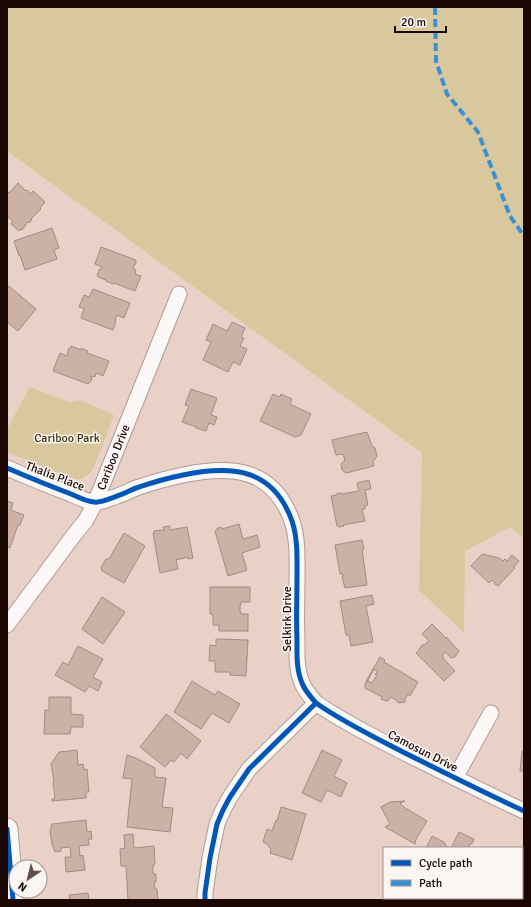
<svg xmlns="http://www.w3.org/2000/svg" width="531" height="907" font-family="Signika,sans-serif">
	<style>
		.green { fill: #d9c89d }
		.building { fill: #ccb1a6; stroke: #a18c85 }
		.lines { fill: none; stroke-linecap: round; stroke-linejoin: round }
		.street-casing { stroke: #b09b94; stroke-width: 17 }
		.secondary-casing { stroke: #b09b94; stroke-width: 23 }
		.street { stroke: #fcf8f7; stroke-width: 15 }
		.secondary { stroke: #fcf8f7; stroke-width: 21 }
		.quiet { stroke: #3a91d1; stroke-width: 4; stroke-dasharray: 8 4; stroke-linecap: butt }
		.cycleway-casing { stroke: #fbf5f3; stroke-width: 8 }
		.cycleway { stroke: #0057b8; stroke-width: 5 }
		.labels { text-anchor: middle; stroke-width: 3; stroke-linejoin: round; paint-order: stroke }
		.park-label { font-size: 12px; fill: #383209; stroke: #fbf5f3 }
		.street-label { font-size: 12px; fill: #1b0803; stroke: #fbf5f3 }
	</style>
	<rect width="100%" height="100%" fill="#ead1c8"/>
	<!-- green -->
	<g class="green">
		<path d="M7,7h517v532l-14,-12 -45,24 -1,82 -45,-43 3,-137 -415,-302z"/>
		<path d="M30,387l39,15 11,-2 34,15 -21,54 -3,4 -8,6h-9l-4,-2 -62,-25v-23z"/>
	</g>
	<!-- building -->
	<g class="building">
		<path d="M18,183l8,8 1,-1 4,4 2,-3 12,11 -5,6 1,1 -10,10 1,1 -3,3 -1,-1 -3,3h1l-4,5 -1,-1 -2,2 -8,-7 2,-3 -5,-4 -1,1v-25l1,-1 1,1z"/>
		<path d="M52,228l7,20 -5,2 3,9 -32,11 -5,-15 -1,1 -5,-15z"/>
		<path d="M101,247l35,13v3l-3,5 3,2 -1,4 6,2 -6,15 -21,-8 -1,1 -7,-3v-1l-8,-3v-1l-1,-1 3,-6h1l1,-2 -7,-3z"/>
		<path d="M9,286l27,23 -18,22 -11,-9v-33z"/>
		<path d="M93,289l37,14 -6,15 -7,-3 -2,6h1l-3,9 -32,-12 2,-7 2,-2 -6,-2 5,-12 5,2z"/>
		<path d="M232,322l13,6 -4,9 3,1 -4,8 7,3 -7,16 -7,-3 -5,10 -25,-12 8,-18 -5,-2 7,-16 14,7z"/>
		<path d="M71,346l10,4v-2l7,3 -1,2 22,8 -6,15 -7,-3 -1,4 -4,-1 1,3 -2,3 -2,2 -35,-13 7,-18 7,3 1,-2h-1l2,-6h2z"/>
		<path d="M191,389l26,9 -6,17 6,2 -3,8 -5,-2 -3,8 -10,-3v-1l-14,-5 7,-16 -4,-1z"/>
		<path d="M273,394l7,3 1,-3 11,5 -2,5 21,10 -10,21 -6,2 -35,-16z"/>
		<path d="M367,432l5,14 3,2 2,8 -4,6 1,4 -28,7 -4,-3 -1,-6 4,-4 -2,-6 -7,1 -4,-15z"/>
		<path d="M369,480l2,9 -6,1 3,15 -3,1v3h-3l3,12 -22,4 1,1 -5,1 -1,-1h-1l-6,-30 6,-1v-2h5v1l17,-3 -2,-8z"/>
		<path d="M7,501l6,2 -2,7 13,5 -4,10h-2l-8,23 -3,-1z"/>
		<path d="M239,524l4,15 14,-4 3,12 -18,6 5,17 -19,6 -13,-45 2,-1v-2h2l2,-1 1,2z"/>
		<path d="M170,526v4l17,-3 6,31 -5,1v-2l-12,3 2,9 -18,4 -7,-40h1v-2l8,-1 1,1h1l-1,-4z"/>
		<path d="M124,533l21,13 -21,37 -22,-12 -1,-4 5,-8h3z"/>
		<path d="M362,540l2,9h-2l5,36 -22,3 -3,-11 1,-1v-2h-3l-5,-29z"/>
		<path d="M482,554l17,4 4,3 2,-2 2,2 5,-6 7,6 -5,6 1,1 -17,18 -2,-1 -4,-5 -3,3 -18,-17z"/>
		<path d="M210,587h40v15h-9v3h-1v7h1v2h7v17h-29v-6h-6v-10l-3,-1z"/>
		<path d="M372,595l2,9 -8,2 7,36 -22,4 -2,-11h-3l-6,-34z"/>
		<path d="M102,597l23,15 -22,32 -21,-15z"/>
		<path d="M432,624l14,14v-1l13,14 -4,6 -4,1 -6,-6 -2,3v3l12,13 -11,10 -28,-28 3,-3 1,-2 2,-3h2l5,-4 -7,-7z"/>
		<path d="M216,639l32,1 -2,36 -16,-1v-3h-15v-11h-6l1,-16 6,1z"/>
		<path d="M78,646l25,13 -10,18 9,5 -4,9 -9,-5 -4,6 -30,-17 8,-13 5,3z"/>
		<path d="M380,657l5,3 -1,2 34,20 -8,14 -2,-2 -3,5v3l-7,1 -1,-2 -6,-4 -3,4 -2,-1v1l-5,-2 1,-2 -17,-9v-3l1,-3 3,-1 3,2 5,-8 -2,-1 2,-2 -3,-3 -7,13 -1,-1z"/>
		<path d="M192,681l23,14 3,-4 22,13 -11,19 -17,-10 -11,16 -27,-17z"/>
		<path d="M49,697h22v17l12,1v12h-12l-1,7h-26l1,-24h4z"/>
		<path d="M166,714l35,27 -14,18 -6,-6 -7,9 -3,-2 -6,7 -25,-20z"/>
		<path d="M77,750l1,15 5,-1 1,6 3,-1 2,23h-3v6l-34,3v-2h3l-2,-17 1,-1 -3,-17 8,-12z"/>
		<path d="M322,750l20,10 -8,16 13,7 -6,14 -14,-7 -6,12 -19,-9z"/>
		<path d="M522,751h2v20h-4z"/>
		<path d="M127,755l9,3 19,10v9l11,1 -4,29 11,1 -3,24 -43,-5 5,-48 -9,-1z"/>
		<path d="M405,801l-5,2 7,7v-1l20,12 -11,18 -1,5 -30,-17 5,-3 -9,-17 9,-5z"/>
		<path d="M281,807l25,7 -14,46 -22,-7 1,-4 -4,-5 -4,-2 4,-13 5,2 4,-11 1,1z"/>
		<path d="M86,820l1,12 4,-1 1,8h-4l1,6 -10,1 1,10 3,-1 2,15 -19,2 -1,-15h6l-1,-10 -9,1v3l-6,1 -3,-8 -2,-12 2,-8z"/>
		<path d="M459,832l15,7 -2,5 -1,-1 -3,5h-17z"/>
		<path d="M133,834l1,14 20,-2 1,18 -2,1v9h3v8h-2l1,7h2l1,11h-30l-2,-34h-5l-1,-17 5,-1 -1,-13z"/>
		<path d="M432,836l12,6 2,4 4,2h-24z"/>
		<path d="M524,885v15h-7l1,-2h4v-9z"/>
		<path d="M88,893l1,7h-19l-1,-5z"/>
		<path d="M477,898h26v1l2,1h-29z"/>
	</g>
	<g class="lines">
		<defs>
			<g id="street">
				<path d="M7,468c21,9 43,18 64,26 7,3 16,8 23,8 3,1 6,-1 9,-1 5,-2 10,-3 14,-5 8,-2 15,-7 22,-9 15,-5 29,-9 44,-12 49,-10 90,-7 109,46 6,18 5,38 5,57 0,20 -1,40 0,61 0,14 -1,30 5,44 3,8 9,14 14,20l-67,66 -19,28 -7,13 -6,14 -7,34 -5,35v7"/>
				<path id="s1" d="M7,625l67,-90 12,-15 9,-17 84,-209"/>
				<path d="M316,703c27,19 58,34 87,49 40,20 80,40 121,59"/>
				<path d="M455,778l36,-65"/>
			</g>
			<path id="secondary" d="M7,829l6,71"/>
		</defs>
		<!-- street casing -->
		<use href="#street" class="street-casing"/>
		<!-- secondary casing -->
		<use href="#secondary" class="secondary-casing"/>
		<!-- street -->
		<use href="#street" class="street"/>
		<!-- secondary -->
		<use href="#secondary" class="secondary"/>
		<!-- quiet -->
		<path class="quiet" d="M435,7l1,54 11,33 31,38 32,84 14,20"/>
		<defs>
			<g id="cycleway">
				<path d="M7,468c21,9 43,18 64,26 7,3 16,8 23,8 3,1 6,-1 9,-1 5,-2 10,-3 14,-5 8,-2 15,-7 22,-9 15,-5 29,-9 44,-12 49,-10 90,-7 109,46 6,18 5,38 5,57 0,20 -1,40 0,61 0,14 -1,30 5,44 3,8 9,14 14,20l-67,66 -19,28 -7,13 -6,14 -7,34 -5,35v7"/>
				<path d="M316,703c27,19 58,34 87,49 40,20 80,40 121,59"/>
				<path d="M7,829l6,71"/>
			</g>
		</defs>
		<!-- cycleway casing -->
		<use href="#cycleway" class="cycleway-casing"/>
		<!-- cycleway -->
		<use href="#cycleway" class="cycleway"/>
	</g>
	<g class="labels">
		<!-- park labels -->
		<g class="park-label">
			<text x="67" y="442">Cariboo Park</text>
		</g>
		<!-- street labels -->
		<g class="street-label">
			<text dy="4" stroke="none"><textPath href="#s1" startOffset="200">Cariboo Drive</textPath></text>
			<text transform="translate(55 476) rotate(21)" y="4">Thalia Place</text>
			<text transform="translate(287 619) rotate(-90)" y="4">Selkirk Drive</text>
			<text transform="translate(423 751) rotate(27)" y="4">Camosun Drive</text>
		</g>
	</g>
	<!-- border -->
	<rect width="531" height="907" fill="none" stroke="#1b0803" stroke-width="16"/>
	<!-- legend -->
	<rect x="383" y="847" width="140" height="52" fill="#fbf5f3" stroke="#a19693"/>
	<rect x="391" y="860" width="20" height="6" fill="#0057b8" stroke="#a19693"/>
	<text x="419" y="867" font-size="12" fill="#1b0803">Cycle path</text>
	<rect x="391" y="880" width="20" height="6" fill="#3a91d1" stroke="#a19693"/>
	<text x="419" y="887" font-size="12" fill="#1b0803">Path</text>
	<!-- north arrow -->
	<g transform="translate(28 879) rotate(215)"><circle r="19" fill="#fbf5f3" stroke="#a19693"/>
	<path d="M0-3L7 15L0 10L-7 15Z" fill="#634e48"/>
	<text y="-6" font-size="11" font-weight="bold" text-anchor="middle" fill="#1b0803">N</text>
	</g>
	<!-- scale -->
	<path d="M395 26v6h51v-6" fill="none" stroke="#1b0803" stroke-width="2"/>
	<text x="401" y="26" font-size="12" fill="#1b0803" stroke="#fbf5f3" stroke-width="3" paint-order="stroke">20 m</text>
</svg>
